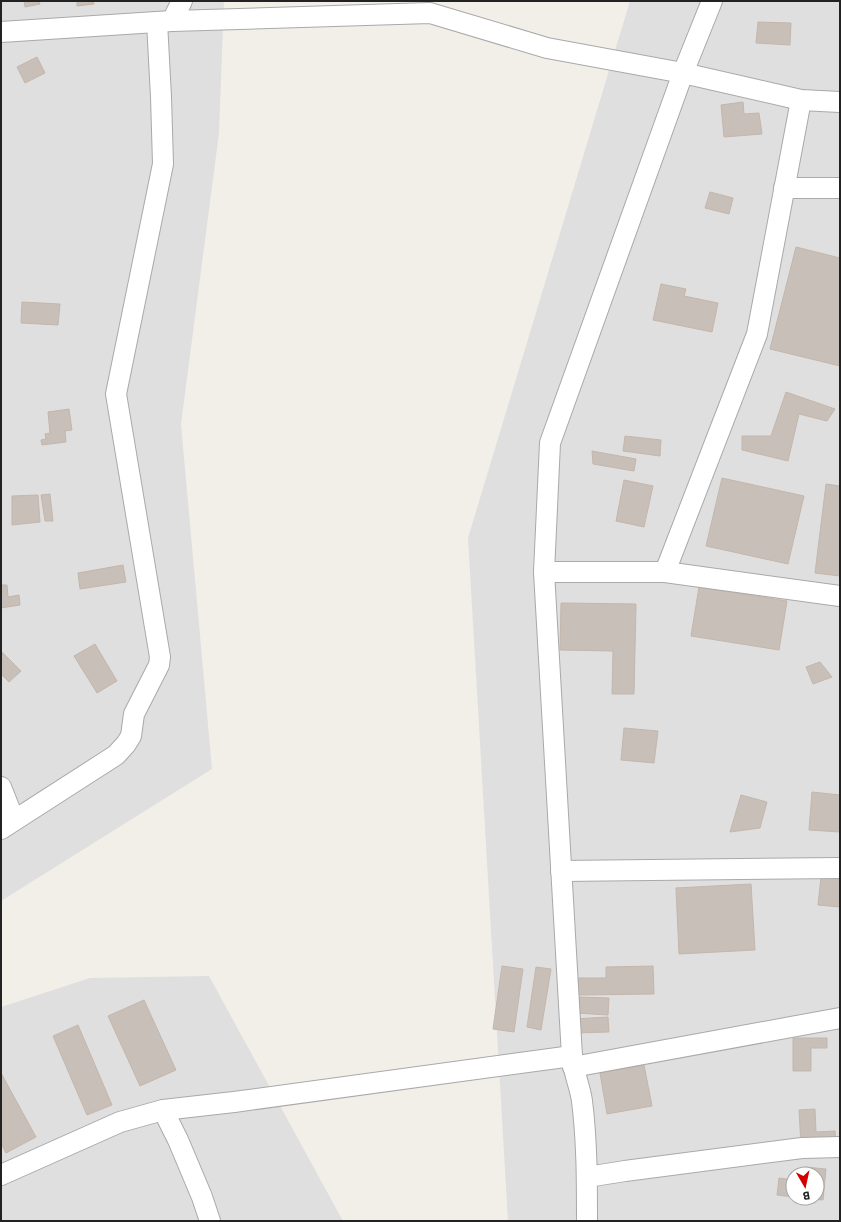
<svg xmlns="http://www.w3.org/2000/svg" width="841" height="1222" font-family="'Open Sans',sans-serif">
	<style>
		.residential { fill: #e0dfdf; fill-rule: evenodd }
		.building { fill: #c7bfb8; stroke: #c4b6ab }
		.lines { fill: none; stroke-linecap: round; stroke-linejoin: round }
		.minor-casing { stroke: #a9a9a9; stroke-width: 22 }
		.minor { stroke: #fff; stroke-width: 20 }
	</style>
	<rect width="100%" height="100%" fill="#f2efe9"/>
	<!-- residential -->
	<g class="residential">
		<path d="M1,1h223l-5,132 -38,291 31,345 -211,132z"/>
		<path d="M630,1h210v1220h-332l-40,-683zM793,1174h24v24h-24z"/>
		<path d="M209,976l134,245h-342v-214l89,-29z"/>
	</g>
	<!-- building -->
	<g class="building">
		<path d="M24,1h15l1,3 -15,3z"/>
		<path d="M77,1h16l1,3 -17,2z"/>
		<path d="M758,22l33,1 -1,22 -34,-2z"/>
		<path d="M37,57l8,16 -20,10 -8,-16z"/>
		<path d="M743,102l1,12 15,-1 3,21 -38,3 -3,-32z"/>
		<path d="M710,192l23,6 -4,16 -24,-6z"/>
		<path d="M796,247l44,11v108l-70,-17z"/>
		<path d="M661,284l25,5 -2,7 34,7 -6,29 -59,-12z"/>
		<path d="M22,302l38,2 -2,21 -37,-2z"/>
		<path d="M786,392l49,17 -8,12 -28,-7 -11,47 -46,-11v-14h29z"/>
		<path d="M69,409l3,21 -7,1 1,11 -24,3 -1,-5 5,-1 -1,-5 5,-1 -2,-21z"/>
		<path d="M625,436l36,4 -1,16 -37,-5z"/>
		<path d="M592,451l44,8 -2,12 -41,-7z"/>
		<path d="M722,478l82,18 -16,68 -82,-18z"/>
		<path d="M624,480l29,6 -9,41 -28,-6z"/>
		<path d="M826,484l14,2v90l-25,-3z"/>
		<path d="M50,494l3,27h-8l-4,-26z"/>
		<path d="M38,495l2,27 -28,3v-29z"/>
		<path d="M123,565l3,17 -46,7 -2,-16z"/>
		<path d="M1,585h6l1,12 11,-2 1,10 -19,3z"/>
		<path d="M699,587l88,14 -8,49 -88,-14z"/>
		<path d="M561,603l75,1 -2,90h-22l1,-43 -53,-1z"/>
		<path d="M95,644l22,37 -20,12 -23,-37z"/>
		<path d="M2,652l19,19 -12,11 -8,-8v-21z"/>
		<path d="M820,662l12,15 -19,7 -7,-17z"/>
		<path d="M624,728l34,3 -4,32 -33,-3z"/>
		<path d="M812,792l28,3v37l-31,-2z"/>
		<path d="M741,795l26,7 -7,26 -30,4z"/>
		<path d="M821,877l19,2v28l-22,-2z"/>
		<path d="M751,884l4,66 -76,4 -3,-66z"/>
		<path d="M502,966l21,3 -9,63 -21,-3z"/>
		<path d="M653,966l1,28 -76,1v-17h28v-11z"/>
		<path d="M536,967l15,2 -10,61 -14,-3z"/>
		<path d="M576,997l33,1 -1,17 -32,-2z"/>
		<path d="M144,1000l32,70 -36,16 -32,-70z"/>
		<path d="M608,1017l1,15 -35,1 -1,-14z"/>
		<path d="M78,1025l34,80 -25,10 -34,-79z"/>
		<path d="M793,1038h34v10h-16v23h-18z"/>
		<path d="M644,1065l8,41 -45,8 -7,-41z"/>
		<path d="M1,1073l35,64 -30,16 -5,-10z"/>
		<path d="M815,1109l1,23 19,-1 1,12 -35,2 -2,-35z"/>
		<path d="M805,1167l21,2 -3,31 -21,-2h15v-24h-12z"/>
		<path d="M779,1178l14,2v17l-16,-2z"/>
	</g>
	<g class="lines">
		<defs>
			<g id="minor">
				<path d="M172,21l10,-20"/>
				<path d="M1,32l171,-11 258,-8 117,35 136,25 118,27 39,2"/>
				<path d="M784,188h56"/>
				<path d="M544,572h121l175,24"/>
				<path d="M665,572l92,-238 44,-234"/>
				<path d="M1,787l13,33"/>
				<path d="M1,829l115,-74 10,-11 5,-8 3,-22 25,-49 1,-8 -44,-263 47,-230 -2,-67 -4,-75"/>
				<path d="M561,871l279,-3"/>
				<path d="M573,1067l267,-49"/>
				<path d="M163,1110l15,30 24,57 8,24"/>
				<path d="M1,1175l119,-53 43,-12 71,-8 338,-46"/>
				<path d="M587,1177l38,-6 177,-23 38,-1"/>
				<path d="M587,1221c0,-40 0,-80 -5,-120 -2,-15 -9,-29 -10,-45l-28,-484 6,-129 133,-370 29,-72"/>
			</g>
		</defs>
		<!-- minor casing -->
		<use href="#minor" class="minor-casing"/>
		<!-- minor -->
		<use href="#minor" class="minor"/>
	</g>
	<!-- border -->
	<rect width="841" height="1222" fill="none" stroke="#222222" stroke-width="4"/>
	<!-- north arrow -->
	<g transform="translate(805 1186) rotate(171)"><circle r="19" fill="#ffffff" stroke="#a7a7a7"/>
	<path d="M0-3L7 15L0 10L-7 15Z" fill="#d40000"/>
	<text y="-6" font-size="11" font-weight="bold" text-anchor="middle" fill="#222222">B</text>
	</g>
</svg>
